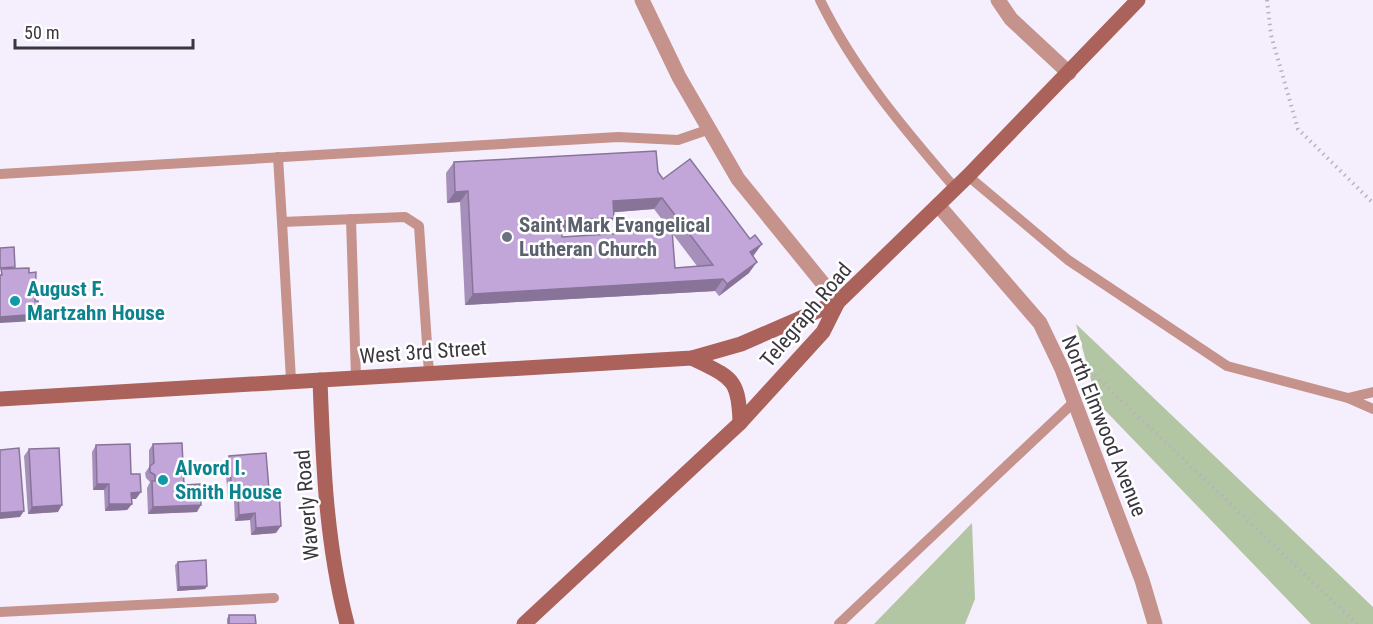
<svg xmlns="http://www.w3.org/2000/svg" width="1373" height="624" font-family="'Roboto Condensed',sans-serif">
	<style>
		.green { fill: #b2c6a3 }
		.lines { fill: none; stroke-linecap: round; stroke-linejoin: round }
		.path { stroke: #b7b2be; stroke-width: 4; stroke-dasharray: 1.5 4.5; stroke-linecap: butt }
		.lane { stroke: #c5928c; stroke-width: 10 }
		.street { stroke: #c5928c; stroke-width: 15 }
		.secondary { stroke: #aa625b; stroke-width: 15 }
		.wall { fill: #a78fbb; fill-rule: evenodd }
		.shaded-wall { fill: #887499 }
		.building { fill: #c2a6da; stroke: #887499; stroke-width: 1.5; fill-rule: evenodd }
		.worship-dot { fill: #6b7280; stroke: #fff; stroke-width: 2 }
		.culture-dot { fill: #0f9aa8; stroke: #fff; stroke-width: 2 }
		.labels { text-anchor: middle; stroke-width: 5; stroke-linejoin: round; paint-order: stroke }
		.worship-label { font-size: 21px; font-weight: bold; fill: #5b616d; stroke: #fff; text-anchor: start }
		.culture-label { font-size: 21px; font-weight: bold; fill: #0d838f; stroke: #fff; text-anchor: start }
		.street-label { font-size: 21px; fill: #39363e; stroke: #fff }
	</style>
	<rect width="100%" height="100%" fill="#f5effd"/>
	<!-- green -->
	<g class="green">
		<path d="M1076,324l297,283v17h-62l-214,-222z"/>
		<path d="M972,523l3,76 -10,25h-91z"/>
	</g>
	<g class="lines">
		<!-- path -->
		<g class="path">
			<path d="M1267,0l4,35 27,94 75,74"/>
			<path d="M1082,363l275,261"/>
		</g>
		<!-- lane -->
		<g class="lane">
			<path d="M820,0c34,70 84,129 135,188"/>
			<path d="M278,157l4,65 123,-5 14,9 10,147"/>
			<path d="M0,174l618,-37 60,3 29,-10"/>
			<path d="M968,176l100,84 159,106 121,32"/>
			<path d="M351,219l5,159"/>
			<path d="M282,222l9,158"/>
			<path d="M1373,392l-25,6 25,11"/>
			<path d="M0,612l274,-14"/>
			<path d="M839,624l234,-221"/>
		</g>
		<!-- street -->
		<g class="street">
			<path d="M642,0l37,77 59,102 100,123"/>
			<path d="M998,0l13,19 58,54"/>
			<path d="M938,205l102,118 22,46 80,211 13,44"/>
		</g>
		<!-- secondary -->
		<g class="secondary">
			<path d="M692,358c39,20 47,19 48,65"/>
			<path d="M320,380c3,83 6,164 27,244"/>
			<path d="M0,399l692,-41 49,-14 97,-42"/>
			<path d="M524,624l216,-201 83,-91 15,-30 130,-126 170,-176"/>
		</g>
	</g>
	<!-- wall -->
	<g class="wall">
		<path d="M454,162l204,10 5,7 91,76 -5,18 -30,23 -4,-5 -250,14 -5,-103 -13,1 -1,-30zM654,209l16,21 -108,7v-5l44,-3 8,-11v-6zM672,233l25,33 -22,2z"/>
		<path d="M153,444l31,41 13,27 -49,2 -1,-26 3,-6 -4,-4 -1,-5 4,-6v-17z"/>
		<path d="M96,445l35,29 5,25h-5l1,5 -5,6 -22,1 -1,-21h-11l-1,-38z"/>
		<path d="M29,449l29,63 -30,2 -4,-58z"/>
		<path d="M229,456l40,34 7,43 -25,2 -1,-15 -15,1 -1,-20h-6l-3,-39z"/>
		<path d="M178,562l29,24 -2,3 -28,2 -2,-26z"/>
		<path d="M229,615l27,9h-29v-5z"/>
	</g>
	<!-- shaded-wall -->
	<g class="shaded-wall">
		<path d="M468,191l-8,11 -13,1 8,-11z"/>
		<path d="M662,198l-8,11 -49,4 8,-12z"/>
		<path d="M614,218l-8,11 -53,3 8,-11z"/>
		<path d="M762,244l-8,11 -12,8 8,-11z"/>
		<path d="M757,262l-8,11 -30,23 8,-12z"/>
		<path d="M723,279l-8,12 -250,14 8,-11z"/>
		<path d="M39,314l-4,7 -35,2v-6z"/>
		<path d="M97,484h12l-5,6h-11z"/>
		<path d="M141,492l-5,7h-9l4,-6z"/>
		<path d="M238,494l-4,7h-6l4,-6z"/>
		<path d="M109,504h23l-5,6 -22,1z"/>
		<path d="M62,505l-4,7 -30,2 4,-7z"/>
		<path d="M201,505l-4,7 -49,2 5,-7z"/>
		<path d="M24,511l-4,6 -20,2v-6z"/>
		<path d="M255,513l-5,7 -15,1 4,-6z"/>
		<path d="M281,526l-5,7 -25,2 5,-7z"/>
		<path d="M207,586l-2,3 -28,2 2,-4z"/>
	</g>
	<!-- building -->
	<g class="building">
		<path d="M656,151l2,21 5,7 27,-20 60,80 5,-4 7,9 -12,8 7,10 -30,22 -4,-5 -250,15 -5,-103 -13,1 -1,-30zM662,198l51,67 -38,3 -3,-38 -110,7 -1,-16 53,-3 -1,-17z"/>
		<path d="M14,247l1,20 -15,1v-20z"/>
		<path d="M29,268v5l7,-1 -1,29h3l1,13 -39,3v-42h2l-1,-6z"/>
		<path d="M182,443l2,42 16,-1 1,21 -48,2 -1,-26h3v-6l-5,-3v-6l4,-3 -1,-19z"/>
		<path d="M130,444l1,30h9l1,18 -10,1 1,11h-23v-20h-12l-1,-39z"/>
		<path d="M19,448l5,63 -24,2v-63z"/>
		<path d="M59,448l3,57 -30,2 -3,-58z"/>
		<path d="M266,453l3,37h10l2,36 -25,2 -1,-15 -16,2 -1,-21 -6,1 -3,-39z"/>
		<path d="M206,560l1,26 -28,1 -1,-25z"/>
		<path d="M229,615h26l1,9h-27z"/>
	</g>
	<!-- markers -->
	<circle class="worship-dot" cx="507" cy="237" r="6"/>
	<g class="culture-dot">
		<circle cx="15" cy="301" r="6"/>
		<circle cx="163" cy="480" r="6"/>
	</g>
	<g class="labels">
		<!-- worship labels -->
		<g class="worship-label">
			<text x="519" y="232">Saint Mark Evangelical<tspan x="519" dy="24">Lutheran Church</tspan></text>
		</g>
		<!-- culture labels -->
		<g class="culture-label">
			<text x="27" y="296">August F.<tspan x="27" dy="24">Martzahn House</tspan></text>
			<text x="175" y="475">Alvord I.<tspan x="175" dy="24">Smith House</tspan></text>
		</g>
		<!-- street labels -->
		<g class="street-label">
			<text transform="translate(806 315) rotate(-50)" y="7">Telegraph Road</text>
			<text transform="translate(423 352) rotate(-4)" y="7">West 3rd Street</text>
			<text transform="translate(1104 426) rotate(68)" y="7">North Elmwood Avenue</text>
			<text transform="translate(307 505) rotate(-95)" y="7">Waverly Road</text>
		</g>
	</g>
	<!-- scale -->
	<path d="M15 39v9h178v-9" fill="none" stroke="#39363e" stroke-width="3"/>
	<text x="24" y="39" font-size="18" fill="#39363e" stroke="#ffffff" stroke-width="4.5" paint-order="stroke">50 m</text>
</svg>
